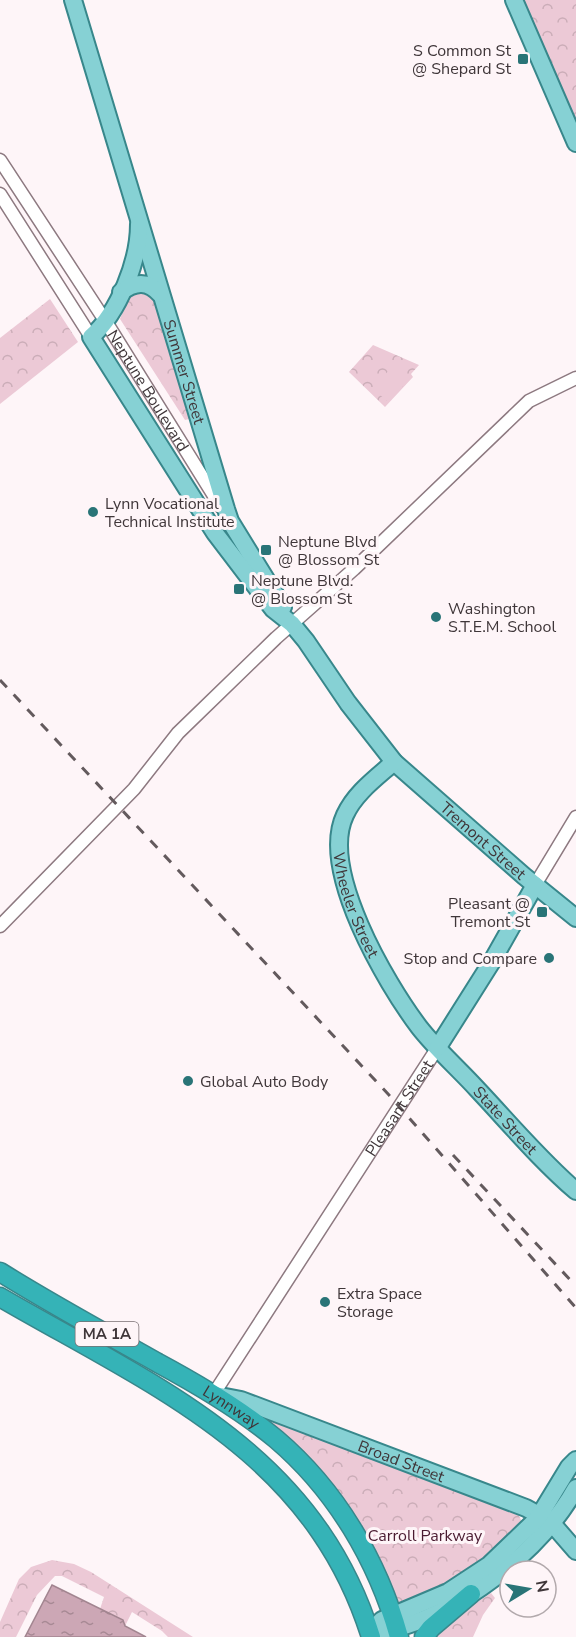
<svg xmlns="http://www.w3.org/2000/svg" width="576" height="1637" font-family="'Nunito Sans',sans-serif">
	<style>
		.park { fill: url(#park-crowns) }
		.garden { fill: #ecc9d6 }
		.water { fill: url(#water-ripples); stroke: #a28590; stroke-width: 1.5 }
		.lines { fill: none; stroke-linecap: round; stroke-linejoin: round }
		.minor-casing { stroke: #8d7980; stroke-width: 15 }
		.major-casing { stroke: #38878b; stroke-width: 20 }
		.highway-casing { stroke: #38878b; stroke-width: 21 }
		.minor { stroke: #fff; stroke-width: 12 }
		.major { stroke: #86d1d4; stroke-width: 16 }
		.highway { stroke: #35b3b7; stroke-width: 18 }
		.rail { stroke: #635a5d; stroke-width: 3; stroke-dasharray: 10 10; stroke-linecap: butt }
		.poi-dot { fill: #297477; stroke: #fef5f8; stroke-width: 2 }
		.labels { text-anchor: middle; stroke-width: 6; stroke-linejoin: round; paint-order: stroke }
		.shield { fill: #fef5f8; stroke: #786f72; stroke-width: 1.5 }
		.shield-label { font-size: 15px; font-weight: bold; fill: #3f3639 }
		.poi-label { font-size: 16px; fill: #3f3639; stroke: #fef5f8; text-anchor: start }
		.street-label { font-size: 16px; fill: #3f3639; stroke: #fef5f8 }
		.park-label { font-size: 16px; fill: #4a1b31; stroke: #fef5f8 }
	</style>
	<defs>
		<pattern id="park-crowns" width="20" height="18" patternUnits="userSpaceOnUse" patternTransform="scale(1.5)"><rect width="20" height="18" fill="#ecc9d6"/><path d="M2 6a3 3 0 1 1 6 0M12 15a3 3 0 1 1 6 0" fill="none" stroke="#cbadb8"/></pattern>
		<pattern id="water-ripples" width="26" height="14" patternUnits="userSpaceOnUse" patternTransform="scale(1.5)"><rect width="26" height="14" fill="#cca7b5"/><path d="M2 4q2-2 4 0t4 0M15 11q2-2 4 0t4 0" fill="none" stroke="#a78994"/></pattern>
	</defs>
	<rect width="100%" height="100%" fill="#fef5f8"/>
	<!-- park -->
	<g class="park">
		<path d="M522,0h54v125z"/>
		<path d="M146,292l9,8 34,119 -4,1 -65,-101c7,-17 6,-25 26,-27z"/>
		<path d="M50,299l28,43 -78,62v-66z"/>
		<path d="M373,345l46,20 -8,9 2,3 -28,30 -36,-35z"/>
		<path d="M242,1405l118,50 154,56 4,3 4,8 -4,9 -62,50 -57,23 -20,-42z"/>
		<path d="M52,1560l22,4 17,8 102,65h-25l-6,-6 -30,-19 -7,14 -2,-6 -23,-11 4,-12 -42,-21h-7l-18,19 -21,42h-16v-15l19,-43 12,-12z"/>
		<path d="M491,1593l4,5 -12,17 -10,22h-43l8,-9z"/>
	</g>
	<!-- garden -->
	<path class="garden" d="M394,365l15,15 -21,22 -16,-14z"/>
	<!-- water -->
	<path class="water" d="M52,1585l71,35 2,6 21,11h-121z"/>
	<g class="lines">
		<defs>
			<g id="minor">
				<path id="s1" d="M0,160l106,162 115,185"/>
				<path d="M0,194l91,143"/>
				<path d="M535,885l41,-68"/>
				<path d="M0,926l134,-137 44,-56 98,-95 78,-69 175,-168 47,-23"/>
				<path id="s2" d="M213,1395l225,-348"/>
			</g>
			<g id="major">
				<path id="s3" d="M73,0l153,509 4,12 53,86"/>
				<path d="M514,0l62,143"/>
				<path id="s4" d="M139,224c0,37 -20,88 -48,113l124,196 58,76 19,15 14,17 42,62 46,59 130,114 52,42"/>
				<path d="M121,292c15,-11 27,-11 39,2"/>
				<path id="s5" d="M394,762c-18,16 -39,31 -49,53 -26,55 41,168 74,212 17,22 40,42 59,63 32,34 62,70 98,101"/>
				<path d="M438,1047l53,-84 44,-78"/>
				<path id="s6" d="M215,1395l26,5 285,108 24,13 26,30"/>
				<path d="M385,1631c73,-15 155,-79 191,-143"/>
				<path d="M370,1632l12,-12 66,-28 41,-27 49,-47 31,-51 7,-7"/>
			</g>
			<g id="highway">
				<path id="s7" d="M0,1272c51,32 105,61 158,91 41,22 82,46 118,76 60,51 102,122 123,198"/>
				<path d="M0,1297c155,90 313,154 371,340"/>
				<path d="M424,1637l7,-9 40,-34"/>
			</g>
		</defs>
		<!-- minor casing -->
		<use href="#minor" class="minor-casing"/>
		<!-- major casing -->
		<use href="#major" class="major-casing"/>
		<!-- highway casing -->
		<use href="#highway" class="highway-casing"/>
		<!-- minor -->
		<use href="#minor" class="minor"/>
		<!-- major -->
		<use href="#major" class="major"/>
		<!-- highway -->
		<use href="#highway" class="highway"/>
		<!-- rail -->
		<g class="rail">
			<path d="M0,680l389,415 187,213"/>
			<path d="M453,1155l123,131"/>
		</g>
	</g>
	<!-- markers -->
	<g class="poi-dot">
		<rect x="517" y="53" width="12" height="12" rx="3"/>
		<circle cx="93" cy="512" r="6"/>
		<rect x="260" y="544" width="12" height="12" rx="3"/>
		<rect x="233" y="583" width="12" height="12" rx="3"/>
		<circle cx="436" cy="617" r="6"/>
		<rect x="536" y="906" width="12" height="12" rx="3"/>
		<circle cx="549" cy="958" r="6"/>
		<circle cx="188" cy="1081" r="6"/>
		<circle cx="325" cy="1302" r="6"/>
	</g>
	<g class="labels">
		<!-- shield labels -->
		<rect class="shield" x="75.5" y="1322" width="63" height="24" rx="4.5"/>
		<g class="shield-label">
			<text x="107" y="1339">MA 1A</text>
		</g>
		<!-- poi labels -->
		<g class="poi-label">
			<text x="511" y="56" text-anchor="end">S Common St<tspan x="511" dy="18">@ Shepard St</tspan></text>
			<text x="105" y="509">Lynn Vocational<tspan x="105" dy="18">Technical Institute</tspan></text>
			<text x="278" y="547">Neptune Blvd<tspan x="278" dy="18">@ Blossom St</tspan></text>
			<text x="251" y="586">Neptune Blvd.<tspan x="251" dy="18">@ Blossom St</tspan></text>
			<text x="448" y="614">Washington<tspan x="448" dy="18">S.T.E.M. School</tspan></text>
			<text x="530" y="909" text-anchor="end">Pleasant @<tspan x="530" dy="18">Tremont St</tspan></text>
			<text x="537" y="964" text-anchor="end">Stop and Compare</text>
			<text x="200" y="1087">Global Auto Body</text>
			<text x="337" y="1299">Extra Space<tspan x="337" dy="18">Storage</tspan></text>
		</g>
		<!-- street labels -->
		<g class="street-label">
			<text dy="6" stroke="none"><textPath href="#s3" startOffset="388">Summer Street</textPath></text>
			<text dy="6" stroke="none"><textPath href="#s1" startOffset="274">Neptune Boulevard</textPath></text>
			<text dy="6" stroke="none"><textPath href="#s4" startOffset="768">Tremont Street</textPath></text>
			<text dy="6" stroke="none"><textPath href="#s5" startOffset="166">Wheeler Street</textPath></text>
			<text dy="6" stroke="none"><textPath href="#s2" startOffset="342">Pleasant Street</textPath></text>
			<text dy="6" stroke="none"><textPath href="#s5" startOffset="432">State Street</textPath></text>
			<text dy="6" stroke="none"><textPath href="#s7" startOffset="268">Lynnway</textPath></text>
			<text dy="6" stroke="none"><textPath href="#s6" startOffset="198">Broad Street</textPath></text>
		</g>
		<!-- park labels -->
		<g class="park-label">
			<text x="425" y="1541">Carroll Parkway</text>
		</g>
	</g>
	<!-- north arrow -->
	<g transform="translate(528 1589) rotate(79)"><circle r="28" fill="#fef5f8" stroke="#b2a9ac" stroke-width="1.5"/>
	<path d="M0-4.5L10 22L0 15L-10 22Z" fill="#297477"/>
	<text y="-9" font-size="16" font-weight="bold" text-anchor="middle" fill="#3f3639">N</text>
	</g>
</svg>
